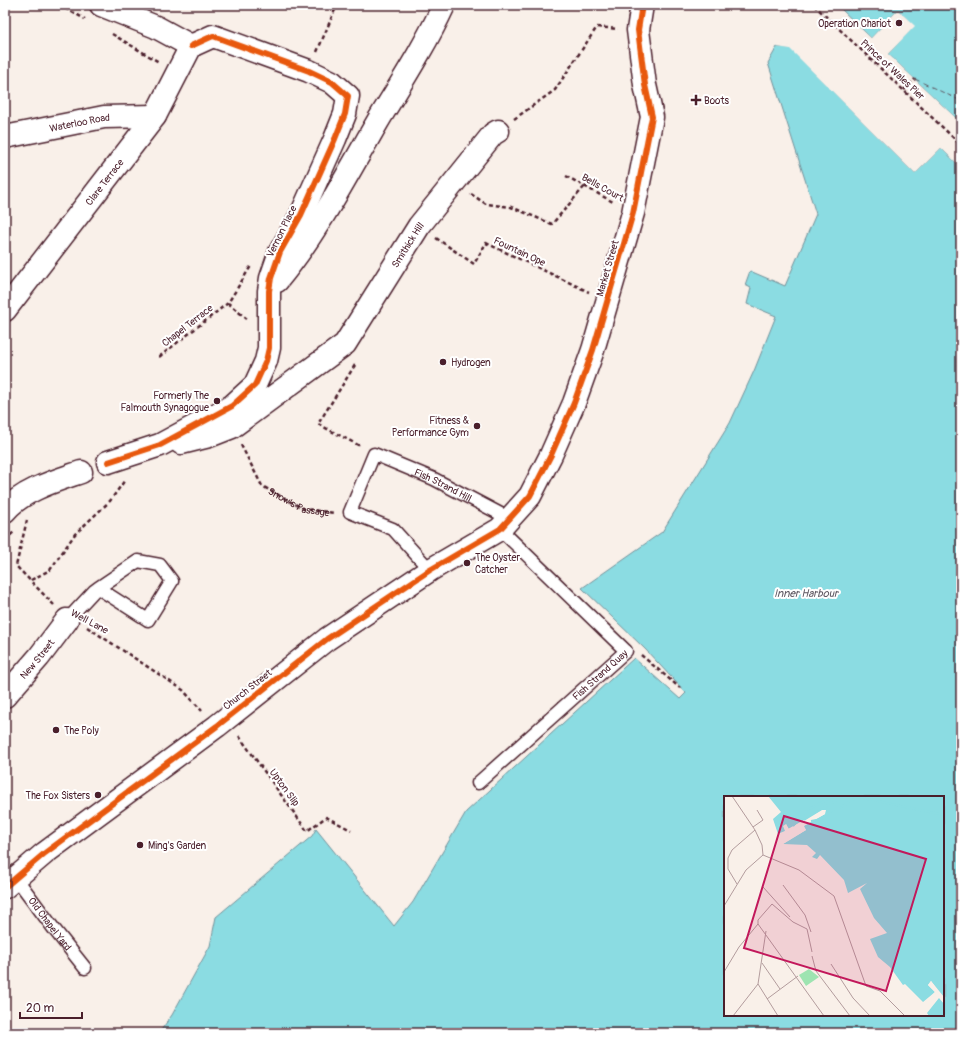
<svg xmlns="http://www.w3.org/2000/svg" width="966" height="1038" font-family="Pangolin,sans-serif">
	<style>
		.water { fill: #8bdce2; stroke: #719099; fill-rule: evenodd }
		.pier { fill: #f9f0e9 }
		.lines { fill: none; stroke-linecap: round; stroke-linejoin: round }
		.ferry { stroke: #5e5862; stroke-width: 1; stroke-dasharray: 5 4; stroke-linecap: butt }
		.service-casing { stroke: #4a1f2b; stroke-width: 15 }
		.minor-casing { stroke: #4a1f2b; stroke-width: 25 }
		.tertiary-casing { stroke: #4a1f2b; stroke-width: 25 }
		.path { stroke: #4a1f2b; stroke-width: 2.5; stroke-dasharray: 4 3; stroke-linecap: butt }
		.service { stroke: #fff; stroke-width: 12 }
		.minor { stroke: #fff; stroke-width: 22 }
		.tertiary { stroke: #fff; stroke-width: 22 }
		.cycleway-casing { stroke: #fff; stroke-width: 8 }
		.cycleway { stroke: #e8590c; stroke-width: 6 }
		.poi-dot { fill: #4a1f2b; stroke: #fff; stroke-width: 1.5 }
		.labels { text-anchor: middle; stroke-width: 4; stroke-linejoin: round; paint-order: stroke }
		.poi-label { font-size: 10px; fill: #4a1f2b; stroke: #fff; text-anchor: start }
		.street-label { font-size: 10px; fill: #4a1f2b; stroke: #fff }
		.water-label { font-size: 11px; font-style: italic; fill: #5e5862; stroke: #fff }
		.inset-river { fill: none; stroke: #8bdce2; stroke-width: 2 }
		.inset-road { fill: none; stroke: #b39c9d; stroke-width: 1 }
		.view { fill: #c2185b; fill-opacity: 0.15; stroke: #c2185b; stroke-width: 2 }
		.inset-edge { fill: none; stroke: #4a1f2b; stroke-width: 2 }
	</style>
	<rect width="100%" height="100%" fill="#f9f0e9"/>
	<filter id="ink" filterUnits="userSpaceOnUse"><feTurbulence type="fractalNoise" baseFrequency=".025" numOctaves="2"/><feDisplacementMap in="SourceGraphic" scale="8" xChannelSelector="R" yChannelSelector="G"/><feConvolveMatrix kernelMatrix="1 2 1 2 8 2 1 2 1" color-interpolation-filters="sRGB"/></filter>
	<g filter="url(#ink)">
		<!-- water -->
		<g class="water">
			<path d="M837,5h124v118l-73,-69 26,-28 -16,-16 -27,28z"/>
			<path d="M777,47l13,1 125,126 26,-26 20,19v866h-802l13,-18 38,-69 6,-29 96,-81 4,-7 78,97 19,-24 53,-90 168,-154 46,41 6,-6 -41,-44 -63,-61 80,-56 68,-109 24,-52 22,-55 -29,-12 4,-16 -6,-3 5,-14 35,15 31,-72 -48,-151zM725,797h218v218h-218z"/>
		</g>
		<!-- pier -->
		<g class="pier">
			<path d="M835,5l36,33 27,-28 17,16 -27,28 73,69v2l-75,-70 26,-29 -14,-13 -27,27z"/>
			<path d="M778,45l13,2 124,124 26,-25 20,18v3l-20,-19 -26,26 -125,-125 -13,-2z"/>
		</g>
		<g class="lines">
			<!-- ferry -->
			<path class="ferry" d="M915,79l46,22"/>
			<defs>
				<g id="service">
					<path id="s2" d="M430,570l-37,-41 -43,-17 24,-58 60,25 76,40"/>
					<path d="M67,620l27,-29 4,-3 40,-27 22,4 12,16 -24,39 -50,-32"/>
					<path id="s3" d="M478,783l148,-132 -126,-122"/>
					<path id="s4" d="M16,878l38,51 31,39"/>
				</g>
				<g id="minor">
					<path d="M101,5l55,22 35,19"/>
					<path id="s5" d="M5,137l99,-20 51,-1"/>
					<path d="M277,281c40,-48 70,-106 101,-160 23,-38 47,-75 66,-116"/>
					<path id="s6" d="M5,310l150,-194 36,-70"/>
					<path id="s7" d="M181,443l28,-7 23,-9 113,-83 74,-118 74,-92 5,-3"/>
					<path d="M108,462l52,-17 72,-39 23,-21 11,-24 3,-13v-57l2,-13 9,-26 21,-37 34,-76 10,-25 3,-18 -16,-14 -23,-11 -96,-35 -22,10"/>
					<path d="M5,511c18,-21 50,-30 76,-39"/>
					<path id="s8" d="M5,696l34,-39 28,-37"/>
				</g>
				<path id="tertiary" d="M5,887l40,-34 172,-127 110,-87 103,-69 70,-41 30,-33 21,-41 23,-52 19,-53 40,-137 19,-96 -7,-32 -7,-55 4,-25"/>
			</defs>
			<!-- service casing -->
			<use href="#service" class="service-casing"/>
			<!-- minor casing -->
			<use href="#minor" class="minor-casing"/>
			<!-- tertiary casing -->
			<use href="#tertiary" class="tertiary-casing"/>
			<!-- path -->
			<g class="path">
				<path d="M59,5l26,14"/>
				<path d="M814,5l147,140"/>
				<path d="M112,34l47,28"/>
				<path d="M317,52l20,-47"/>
				<path d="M904,90l11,-11"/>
				<path d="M514,119l41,-29 42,-63 21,2"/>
				<path d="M566,176l47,26"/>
				<path d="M471,194l15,10 25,3 41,17 33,-38"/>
				<path d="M436,238l38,26 12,-21 103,49"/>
				<path d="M228,303l19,16"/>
				<path d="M159,357l69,-54 23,-37"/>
				<path d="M355,365l-37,59 42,22"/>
				<path id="s1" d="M241,445l21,41 42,23 31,4"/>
				<path d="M27,520l-11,46 38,39"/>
				<path d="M5,540l10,-9"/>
				<path d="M31,580l19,-10 25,-36 35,-33 15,-21"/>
				<path d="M87,627l96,63 19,21"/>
				<path d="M641,655l39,33"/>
				<path d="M239,736l68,95 19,-14 25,13"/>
			</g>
			<!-- service -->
			<use href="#service" class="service"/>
			<!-- minor -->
			<use href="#minor" class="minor"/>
			<!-- tertiary -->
			<use href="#tertiary" class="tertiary"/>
			<defs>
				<g id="cycleway">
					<path d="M108,462l52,-17 72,-39 23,-21 11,-24 3,-13v-57l2,-13 9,-26 21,-37 34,-76 10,-25 3,-18 -16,-14 -23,-11 -96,-35 -22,10"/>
					<path d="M5,887l40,-34 172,-127 110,-87 103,-69 70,-41 30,-33 21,-41 23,-52 19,-53 40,-137 19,-96 -7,-32 -7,-55 4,-25"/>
				</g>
			</defs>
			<!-- cycleway casing -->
			<use href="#cycleway" class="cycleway-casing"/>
			<!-- cycleway -->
			<use href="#cycleway" class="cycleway"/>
		</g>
	</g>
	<!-- markers -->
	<g class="poi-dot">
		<circle cx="899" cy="23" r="4"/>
		<path d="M694 94h4v4h4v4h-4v4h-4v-4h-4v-4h4z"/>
		<circle cx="443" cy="362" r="4"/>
		<circle cx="217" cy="401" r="4"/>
		<circle cx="477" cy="426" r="4"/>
		<circle cx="467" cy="563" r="4"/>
		<circle cx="56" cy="730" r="4"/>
		<circle cx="98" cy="795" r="4"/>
		<circle cx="140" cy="845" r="4"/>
	</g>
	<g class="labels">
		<!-- poi labels -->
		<g class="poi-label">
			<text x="891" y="27" text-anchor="end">Operation Chariot</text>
			<text x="704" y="104">Boots</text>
			<text x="451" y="366">Hydrogen</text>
			<text x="209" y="399" text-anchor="end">Formerly The<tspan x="209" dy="12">Falmouth Synagogue</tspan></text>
			<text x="469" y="424" text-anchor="end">Fitness &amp;<tspan x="469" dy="12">Performance Gym</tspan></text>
			<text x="475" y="561">The Oyster<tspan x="475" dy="12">Catcher</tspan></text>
			<text x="64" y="734">The Poly</text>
			<text x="90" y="799" text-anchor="end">The Fox Sisters</text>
			<text x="148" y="849">Ming's Garden</text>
		</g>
		<!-- street labels -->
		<g class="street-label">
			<text transform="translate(893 69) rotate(43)" y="4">Prince of Wales Pier</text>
			<text dy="4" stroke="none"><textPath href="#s5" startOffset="76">Waterloo Road</textPath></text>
			<text dy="4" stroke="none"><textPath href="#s6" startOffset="162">Clare Terrace</textPath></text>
			<text transform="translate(603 187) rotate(29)" y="4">Bells Court</text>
			<text transform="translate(281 231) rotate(-64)" y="4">Vernon Place</text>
			<text dy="4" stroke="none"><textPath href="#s7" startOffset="311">Smithick Hill</textPath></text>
			<text transform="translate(520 251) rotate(25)" y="4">Fountain Ope</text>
			<text transform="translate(607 268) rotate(-74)" y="4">Market Street</text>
			<text transform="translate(187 325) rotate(-38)" y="4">Chapel Terrace</text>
			<text dy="4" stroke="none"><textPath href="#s2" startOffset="240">Fish Strand Hill</textPath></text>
			<text dy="4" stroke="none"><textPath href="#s1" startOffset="87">Snow's Passage</textPath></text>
			<text transform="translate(90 621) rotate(28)" y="4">Well Lane</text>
			<text dy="4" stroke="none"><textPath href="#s8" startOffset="49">New Street</textPath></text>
			<text dy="4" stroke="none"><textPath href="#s3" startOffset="163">Fish Strand Quay</textPath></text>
			<text transform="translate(247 689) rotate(-38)" y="4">Church Street</text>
			<text transform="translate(285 787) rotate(54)" y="4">Upton Slip</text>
			<text dy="4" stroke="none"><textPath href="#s4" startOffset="57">Old Chapel Yard</textPath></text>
		</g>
		<!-- water labels -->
		<g class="water-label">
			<text x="806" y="597">Inner Harbour</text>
		</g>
	</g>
	<!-- overview -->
	<g transform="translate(724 796)">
		<rect width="220" height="220" fill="#f9f0e9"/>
		<path d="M85,173l10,8 -13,9 -7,-11z" fill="#9ee4b1"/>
		<path d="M44,0h176v201l-13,-16 -3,4 7,7 -12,10 -18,-18 -2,1 -13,-18 -12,-10 -8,-18 17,-6 -13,-15 -14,-29 7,-6 -19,10 -4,-13 -24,-25 -3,4 -5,-2 4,-4 -9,-8 -24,-1 23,-14 -3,-4 22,-12v-4h-3l-34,19 -2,-5v7l-8,3 -5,-15 8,-7zM215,202l5,6v12h-15l-2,-3z" fill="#8bdce2"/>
		<path d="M98,14h4l-1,4 -21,12 2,4 -23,14 -1,-4 21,-11 -1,-5 22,-13 -45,25 -1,-2 7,-3 -2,-5 3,-2 3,5zM207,185l13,18 -7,-8 -12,13 10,-12 -7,-7z" fill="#f9f0e9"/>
		<path class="inset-river" d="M129,0l91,19M80,24l39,-24M87,25l11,-2 37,-23M69,30l14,-16 27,-14"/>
		<path class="inset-road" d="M8,0l23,34 7,15 1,10M29,31l10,-7 -6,-10M39,59l36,15 35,26 32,90 14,5 25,25M13,88l-9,-15v-11l4,-8 23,-20M59,89l22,30 6,17M39,91l27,30M0,110l22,-36 17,-15M34,128l66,92M34,128v-4l14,-16 21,18 14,7 5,23M88,160l4,15 34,45M38,167l18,26M107,168l22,34 17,18M0,176l15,-25 19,-23M34,188l20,32M43,203l31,-23M9,220l25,-32 8,-53"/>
		<path class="view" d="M60,20l142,43 -40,132 -142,-43z"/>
		<rect width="220" height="220" class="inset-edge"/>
	</g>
	<!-- margin -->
	<rect width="966" height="1038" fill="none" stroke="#fff" stroke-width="20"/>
	<rect x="10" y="10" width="946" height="1018" fill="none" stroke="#4a1f2b" stroke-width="1.5" filter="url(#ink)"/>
	<!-- scale -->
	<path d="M20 1012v6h62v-6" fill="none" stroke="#4a1f2b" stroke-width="2"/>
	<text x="26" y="1012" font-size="12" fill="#4a1f2b" stroke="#ffffff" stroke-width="3" paint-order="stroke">20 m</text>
</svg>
